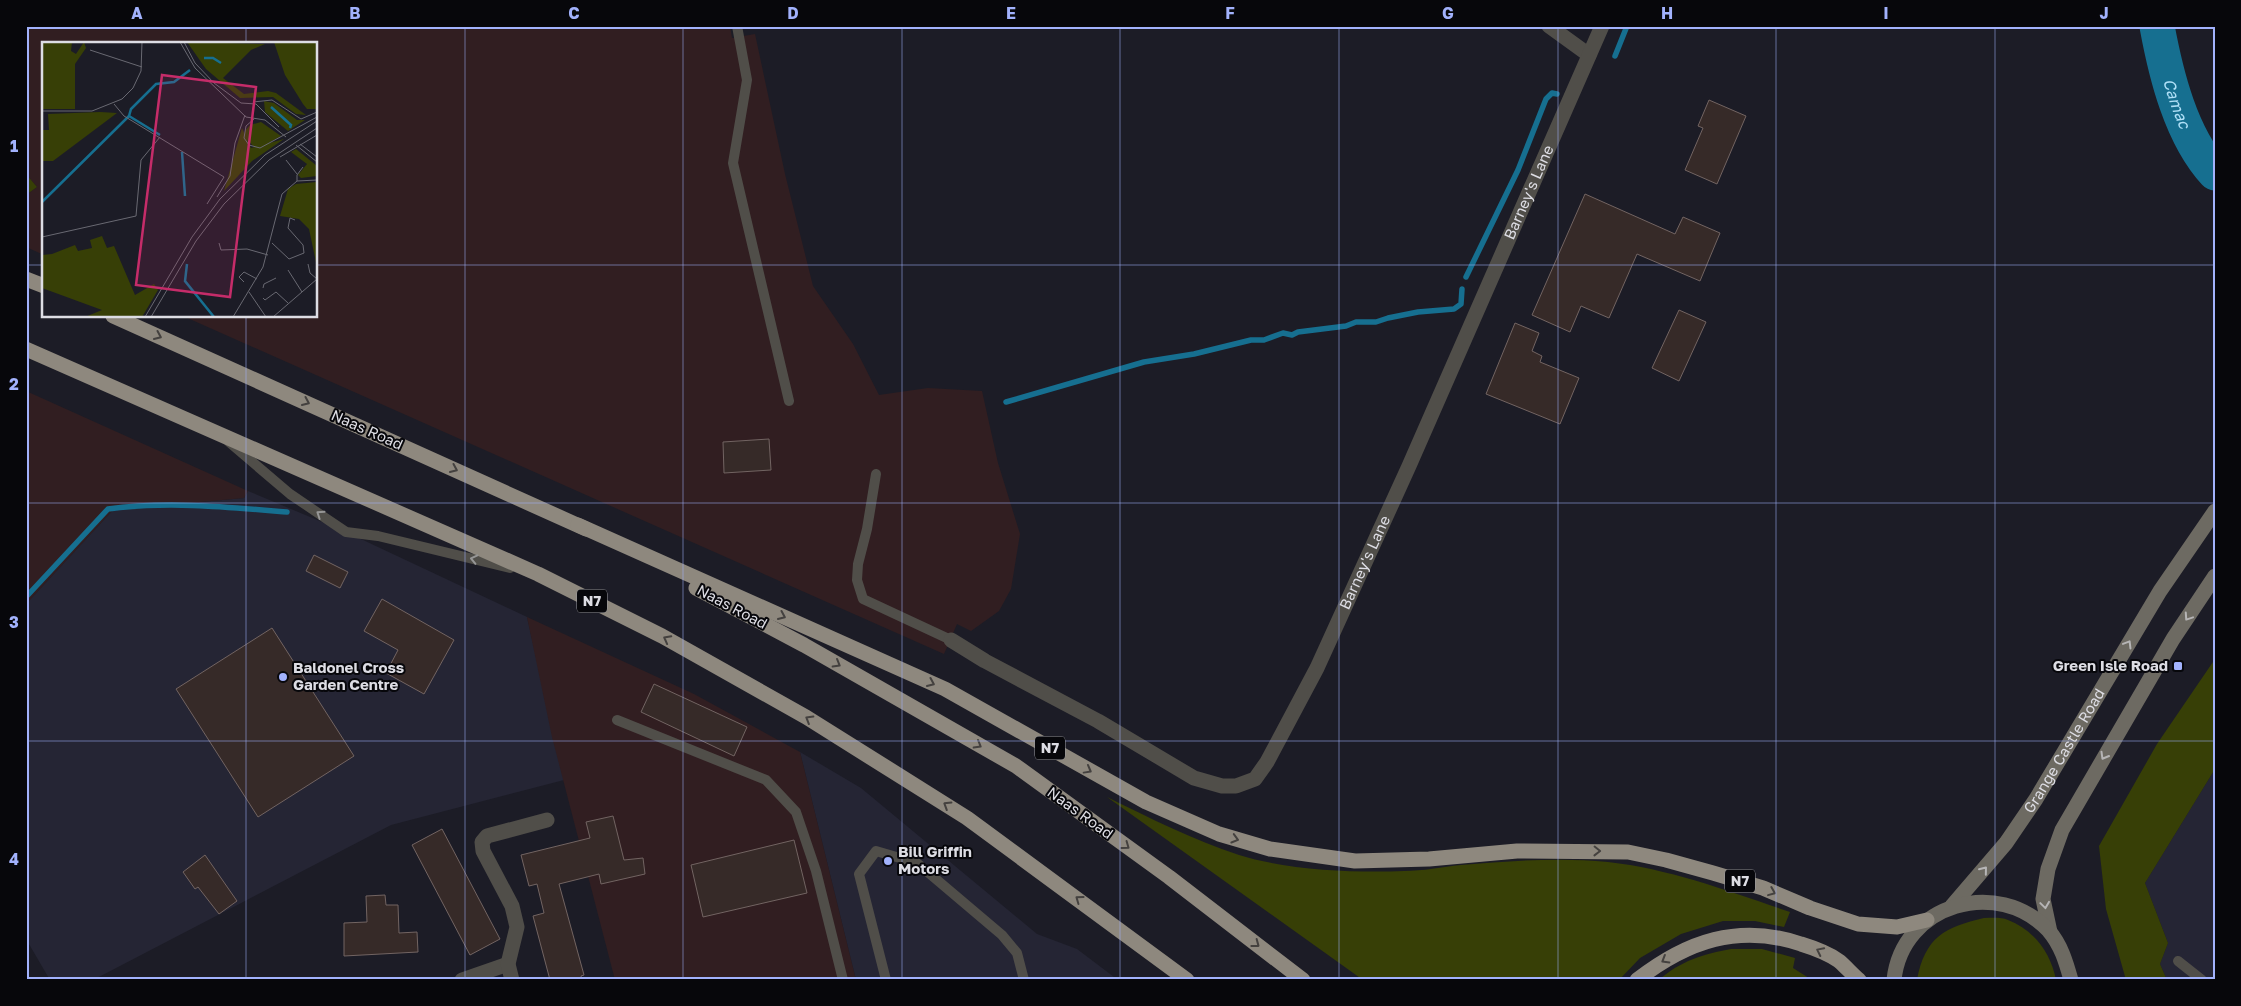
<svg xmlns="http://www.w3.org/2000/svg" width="2241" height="1006" font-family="'Golos Text',sans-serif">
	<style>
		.built { fill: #252534 }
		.industrial { fill: #311e21 }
		.green { fill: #373f06 }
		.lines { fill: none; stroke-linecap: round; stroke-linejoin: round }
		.stream { stroke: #166f90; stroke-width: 5.5 }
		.river { stroke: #166f90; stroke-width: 35 }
		.building { fill: #362a28; stroke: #726462 }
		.service { stroke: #504e49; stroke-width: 10 }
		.minor { stroke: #504e49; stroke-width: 15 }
		.secondary { stroke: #6d6a62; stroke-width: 15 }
		.trunk { stroke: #8e887e; stroke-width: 15 }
		.oneway { stroke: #44413f }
		.oneway2 { stroke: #969696 }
		.oneway3 { stroke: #b6b5b6 }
		.grid { fill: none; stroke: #a2b2fd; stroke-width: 1; stroke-opacity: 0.55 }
		.poi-dot { fill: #a2b2fd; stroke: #07070b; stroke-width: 2 }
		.labels { text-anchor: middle; stroke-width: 4; stroke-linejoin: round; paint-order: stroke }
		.shield { fill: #07070b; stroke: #9d9da3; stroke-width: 1 }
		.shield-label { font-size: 14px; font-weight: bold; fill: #dddde4 }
		.street-label { font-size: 15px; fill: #dddde4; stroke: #07070b }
		.poi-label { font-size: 15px; font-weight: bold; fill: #dddde4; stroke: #07070b; text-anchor: start }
		.water-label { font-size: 16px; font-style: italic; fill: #b0e0f7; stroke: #07070b }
		.inset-river { fill: none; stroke: #166f90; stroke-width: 2.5 }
		.inset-road { fill: none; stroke: #696972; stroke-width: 1 }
		.view { fill: #c52c69; fill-opacity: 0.15; stroke: #c52c69; stroke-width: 2.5 }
		.inset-edge { fill: none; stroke: #dddde4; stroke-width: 2.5 }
		.neatline { fill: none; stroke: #a2b2fd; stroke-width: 2 }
		.grid-label { font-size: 16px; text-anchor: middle; font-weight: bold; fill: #a2b2fd }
	</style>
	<rect width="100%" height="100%" fill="#1c1c26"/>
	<!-- built -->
	<g class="built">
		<path d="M248,491l98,41 181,85 37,163 -173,45 -298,155h-43l-24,-41v-335l87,-94 131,-12z"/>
		<path d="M800,752l61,36 176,146 40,15 41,31h-262z"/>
		<path d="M2215,769v211h-48l-7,-16 8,-21 -23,-60z"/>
	</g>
	<!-- industrial -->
	<g class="industrial">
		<path d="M26,26h704l2,12 23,-4 30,140 28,112 40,58 26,51 49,-7 54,3 16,72 22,71 -9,55 -12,22 -28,20 -14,-7 -13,30 -761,-338h133v-272h-272v211l-18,-8v-52l11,-8 -11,-13z"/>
		<path d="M26,391l222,100 -4,7 -131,12 -87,94z"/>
		<path d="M527,617l167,77 106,58 56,228h-241l-63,-243z"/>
	</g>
	<!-- green -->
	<g class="green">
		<path d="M26,174l11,13 -11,8z"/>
		<path d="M2215,659v110l-70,114 23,60 -8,21 7,16h-41l-20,-71 -7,-63 58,-102z"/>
		<path d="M1107,797c43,21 86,43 132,58 48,15 115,18 165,16 19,0 38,-4 57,-6 48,-4 99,-8 147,-3 63,7 123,30 182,50l-6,15 -29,-6h-32l-42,13 -41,24 -21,22h-256z"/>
		<path d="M1984,918c8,0 17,-1 24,2 26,10 43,33 48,60h-139c8,-43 28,-53 67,-62z"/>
		<path d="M1731,949h31l33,9 -2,10 19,12h-153c21,-19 45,-26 72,-31z"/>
	</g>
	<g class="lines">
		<!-- stream -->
		<g class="stream">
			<path d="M1615,56l12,-30"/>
			<path d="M1466,277l52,-107 28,-71 6,-6 5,1"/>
			<path d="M1006,402l138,-40 50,-8 57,-14h13l19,-7 9,2 6,-3 48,-6 10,-4h20l12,-4 30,-6 36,-3 7,-5 1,-15"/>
			<path d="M26,597l82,-88c59,-8 120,-2 179,3"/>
		</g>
		<!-- river -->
		<path class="river" id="s1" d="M2157,26c9,49 24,110 58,147"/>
	</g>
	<!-- building -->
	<g class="building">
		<path d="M1709,100l37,16 -29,68 -32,-14 18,-42 -5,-2z"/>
		<path d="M1585,194l90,40 8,-17 37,16 -20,48 -63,-27 -28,64 -28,-12 -11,26 -38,-17z"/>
		<path d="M1679,310l27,12 -27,59 -27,-13z"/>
		<path d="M1515,323l24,10 -7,18 10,5 -2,6 39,16 -19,46 -74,-30z"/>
		<path d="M769,439l2,31 -47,3 -1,-31z"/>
		<path d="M314,555l34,17 -8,16 -34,-17z"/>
		<path d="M382,599l72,41 -30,54 -38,-21 12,-23 -34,-19z"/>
		<path d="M272,628l82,128 -96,61 -82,-128z"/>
		<path d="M654,684l93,43 -13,29 -93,-44z"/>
		<path d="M613,816l11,44 19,-2 2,16 -44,10 -2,-10 -40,10 25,91 -3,1 1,4h-32l-17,-64 11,-3 -7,-29 -8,2 -8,-31 69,-17 -4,-16z"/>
		<path d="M442,829l58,110 -30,16 -58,-110z"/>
		<path d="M794,840l13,53 -104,24 -12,-52z"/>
		<path d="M205,855l32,46 -18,13 -21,-27 -3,2 -12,-17z"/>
		<path d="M385,895l1,10h12l1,28 18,-1 1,20 -74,4v-33l23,-1 -1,-26z"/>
	</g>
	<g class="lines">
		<!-- service -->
		<g class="service">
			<path d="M737,26l10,54 -14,83 56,238"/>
			<path d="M229,442l61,52 56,38 32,4 132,32"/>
			<path d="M876,474l-9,55 -9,35 -1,16 6,19 88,41"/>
			<path d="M617,720l149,60 30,32 20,59 27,109"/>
			<path d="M2178,961l24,19"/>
			<path d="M886,980l-27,-106 17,-23 41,12 85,72 15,18 7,27"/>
		</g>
		<!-- minor -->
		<g class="minor">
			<path d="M1549,26l40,29"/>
			<path id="s2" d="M951,640l34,21 113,60 96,57 28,8h14l19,-7 12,-17 50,-94 92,-202 193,-440"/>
			<path d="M462,980l46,-16"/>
			<path d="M512,980l-4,-16 9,-37 -5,-21 -29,-55 -1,-9 5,-6 60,-16"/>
		</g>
		<!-- secondary -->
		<g class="secondary">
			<path id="s3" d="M1952,906l54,-63 30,-44 124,-208 55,-80"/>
			<path d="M2050,932l-7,-33 5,-30 14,-39 111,-191 42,-63"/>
			<path d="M1894,980c8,-76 104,-104 155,-49 12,14 17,31 22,49"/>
		</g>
		<!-- trunk -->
		<g class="trunk">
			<path d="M26,279l18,7"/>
			<path d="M113,316l473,213"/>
			<path d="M26,349l512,225 124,62 144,81 161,101 220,162"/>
			<path d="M578,525l367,164 201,113 73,32 51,15 85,12 74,-2 88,-8 111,1 38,8 47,13 50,15 47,20 48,16 39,3 30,-7"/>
			<path d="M696,588l108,57 212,121 153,111 134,103"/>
			<path d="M1637,980c50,-39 102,-57 164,-36 13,4 27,9 38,17 7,6 13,13 20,19"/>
		</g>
	</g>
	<!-- one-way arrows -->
	<defs><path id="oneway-chevron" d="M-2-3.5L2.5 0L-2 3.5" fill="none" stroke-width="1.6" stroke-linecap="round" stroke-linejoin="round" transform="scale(1.25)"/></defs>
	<g class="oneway">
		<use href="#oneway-chevron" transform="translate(158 336) rotate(24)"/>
		<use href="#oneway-chevron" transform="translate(306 402) rotate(24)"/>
		<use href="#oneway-chevron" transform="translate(454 469) rotate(24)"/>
		<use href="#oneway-chevron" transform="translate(782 616) rotate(24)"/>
		<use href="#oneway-chevron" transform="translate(667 639) rotate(-152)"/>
		<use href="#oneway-chevron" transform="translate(837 664) rotate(30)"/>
		<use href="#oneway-chevron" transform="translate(931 683) rotate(24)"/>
		<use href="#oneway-chevron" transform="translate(809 719) rotate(-149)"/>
		<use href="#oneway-chevron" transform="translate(978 745) rotate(30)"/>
		<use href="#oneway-chevron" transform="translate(1088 770) rotate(29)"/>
		<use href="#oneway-chevron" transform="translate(947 805) rotate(-148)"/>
		<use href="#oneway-chevron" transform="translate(1235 839) rotate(16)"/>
		<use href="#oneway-chevron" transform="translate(1126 846) rotate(36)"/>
		<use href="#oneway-chevron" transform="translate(1597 851) rotate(1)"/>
		<use href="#oneway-chevron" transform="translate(1772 892) rotate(22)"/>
		<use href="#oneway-chevron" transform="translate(1079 899) rotate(-144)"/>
		<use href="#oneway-chevron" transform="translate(1256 944) rotate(37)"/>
		<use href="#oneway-chevron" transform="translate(1820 951) rotate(-154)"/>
		<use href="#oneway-chevron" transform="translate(1665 960) rotate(149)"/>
	</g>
	<g class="oneway2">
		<use href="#oneway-chevron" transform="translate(320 514) rotate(-146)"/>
		<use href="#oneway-chevron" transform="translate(474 559) rotate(-167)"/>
	</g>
	<g class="oneway3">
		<use href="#oneway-chevron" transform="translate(2188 617) rotate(124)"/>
		<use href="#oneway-chevron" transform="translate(2128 644) rotate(-59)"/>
		<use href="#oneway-chevron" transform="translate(2104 756) rotate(120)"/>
		<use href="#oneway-chevron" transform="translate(1984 870) rotate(-51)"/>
		<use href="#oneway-chevron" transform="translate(2045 905) rotate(82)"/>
	</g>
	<!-- grid -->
	<path class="grid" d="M246,26v18M465,26v954M683,26v954M902,26v954M1120,26v954M1339,26v954M1558,26v954M1776,26v954M1995,26v954M26,265h18M316,265h1899M246,316v664M26,503h2189M26,741h2189"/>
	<!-- markers -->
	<g class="poi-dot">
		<rect x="2173" y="661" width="10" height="10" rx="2.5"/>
		<circle cx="283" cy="677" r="5"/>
		<circle cx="888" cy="861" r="5"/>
	</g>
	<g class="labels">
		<!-- shield labels -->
		<g class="shield">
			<rect x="577" y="589.5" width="30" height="23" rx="4"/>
			<rect x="1035" y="736.5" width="30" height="23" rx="4"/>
			<rect x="1725" y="869.5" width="30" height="23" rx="4"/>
		</g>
		<g class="shield-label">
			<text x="592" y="606">N7</text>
			<text x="1050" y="753">N7</text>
			<text x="1740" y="886">N7</text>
		</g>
		<!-- street labels -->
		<g class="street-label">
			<text dy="5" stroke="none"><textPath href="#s2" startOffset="991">Barney's Lane</textPath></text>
			<text transform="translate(367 430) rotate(24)" y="5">Naas Road</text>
			<text dy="5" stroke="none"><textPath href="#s2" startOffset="586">Barney's Lane</textPath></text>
			<text transform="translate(732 607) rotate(28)" y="5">Naas Road</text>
			<text dy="5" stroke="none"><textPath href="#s3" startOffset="192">Grange Castle Road</textPath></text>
			<text transform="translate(1080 813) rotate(36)" y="5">Naas Road</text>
		</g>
		<!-- poi labels -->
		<g class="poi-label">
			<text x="2168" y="671" text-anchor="end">Green Isle Road</text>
			<text x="293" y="673">Baldonel Cross<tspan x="293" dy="17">Garden Centre</tspan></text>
			<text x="898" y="857">Bill Griffin<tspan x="898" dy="17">Motors</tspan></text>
		</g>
		<!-- water labels -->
		<g class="water-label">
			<text dy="6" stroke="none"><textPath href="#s1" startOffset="80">Camac</textPath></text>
		</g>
	</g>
	<!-- overview -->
	<g transform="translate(42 42)">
		<rect width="275" height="275" fill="#1c1c26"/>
		<path d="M0,0h30l-1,9 5,3 8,-12 2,6 -11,16v45h-33zM145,0l78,2 -14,6 -28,28 21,16 24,-3 8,2 30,22 -10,-1 -23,-17 -33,1 -34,-29zM232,0h43v67h-10l-4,-5 -18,-29zM222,59l10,2 23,17h8l-17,11 -23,-19zM58,70l17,1 -64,48h-11v-31h7l-1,-16zM219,80l20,14 -16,9 -11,2 -9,-10v-6l5,-6zM200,86l9,20 33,-9 -32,22 -28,30zM254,107l21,17v10l-16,2 -3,-3 9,-11 -16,-12zM275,140v85l-8,-38 -10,-10 -19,-3 8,-27 8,-5zM60,194l5,12 7,-2 21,49 19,-11 4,6 -16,27h-57l17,-7 -60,-22v-33l10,-1 23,-9 3,6 14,-3 -2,-8z" fill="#373f06"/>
		<path class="inset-river" d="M162,16h9l8,5M229,65l20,18 -1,3M87,74l31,19M140,110l3,44M0,160l87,-86 2,-7 25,-25 18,-2 16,-12M145,222l-2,17 29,36"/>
		<path class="inset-road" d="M138,0l15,26 51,49 19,3 21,17M142,0l11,21 19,20 27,20 15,1 23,23M48,8l52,17M211,60l19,-2 29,19 16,-7M72,62l10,12 100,61 -17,27M0,69h50l30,-12 11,-11 8,-17 1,-29M212,77l-8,7 -2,12 5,7 11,3 57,-31M258,102l17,13M254,103l21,17M238,115l37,-22M244,118l11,14M255,139v-6l6,-8M175,155l13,-21 5,-33 10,-28M0,195l94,-21 5,-56 19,-23M177,201l2,7 26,-1 21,6M230,201l17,16 15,-6 -1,-8 -15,-17 2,-10 5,2M266,222l2,9 7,6M246,228l14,22M202,240l-5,-5 5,-5 13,7M221,246l1,-4 12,-6M207,250l17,25M221,256l2,2 11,-8 12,11M103,275l47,-80 28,-38 45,-44 52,-34M109,275l45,-76 28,-37 45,-44 48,-32M191,275l30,-50 19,-73 15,-13 20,-1M231,275l44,-38"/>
		<path class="view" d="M120,33l94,12 -26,210 -94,-12z"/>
		<rect width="275" height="275" class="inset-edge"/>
	</g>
	<!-- border -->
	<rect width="2241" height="1006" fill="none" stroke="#07070b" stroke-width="55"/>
	<rect x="28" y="28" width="2186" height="950" class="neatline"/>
	<g class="grid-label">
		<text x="137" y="19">A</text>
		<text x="355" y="19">B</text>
		<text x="574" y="19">C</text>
		<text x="793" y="19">D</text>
		<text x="1011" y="19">E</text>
		<text x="1230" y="19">F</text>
		<text x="1448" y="19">G</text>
		<text x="1667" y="19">H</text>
		<text x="1886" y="19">I</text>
		<text x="2104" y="19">J</text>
		<text x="14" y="152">1</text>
		<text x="14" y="390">2</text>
		<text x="14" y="628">3</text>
		<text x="14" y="865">4</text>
	</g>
</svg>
